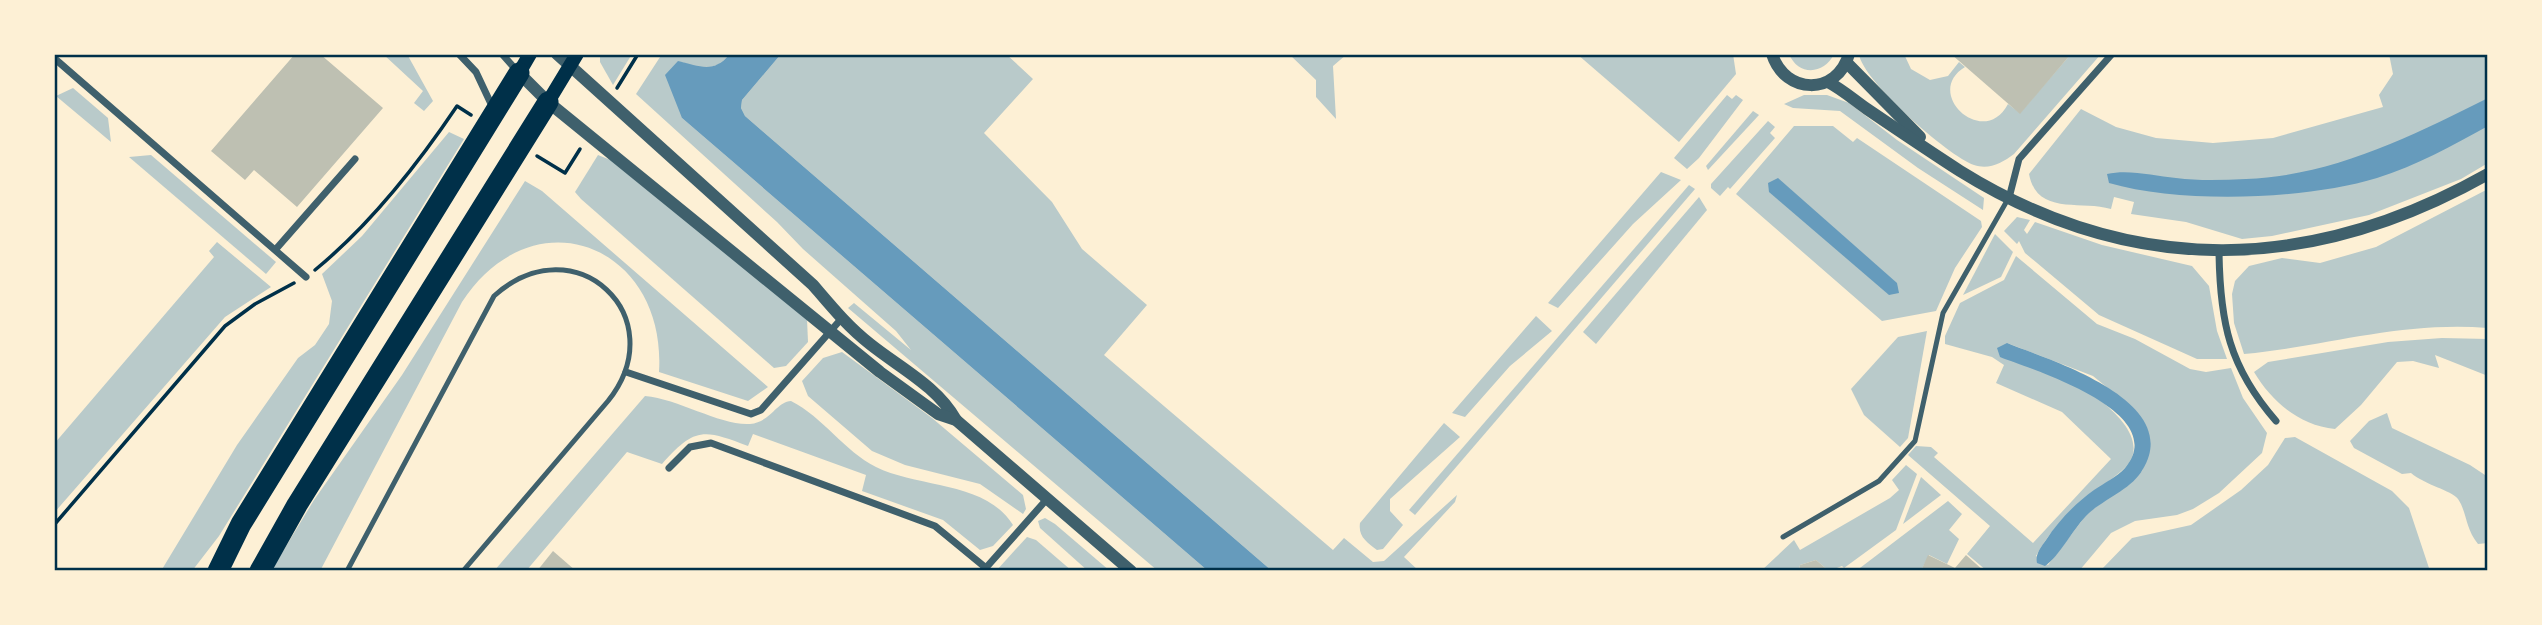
<svg xmlns="http://www.w3.org/2000/svg" width="2542" height="625" font-family="'Golos Text',sans-serif">
	<style>
		.green { fill: #b9caca; fill-rule: evenodd }
		.water { fill: #669bbc }
		.building { fill: #bec0b2 }
		.lines { fill: none; stroke-linecap: round; stroke-linejoin: round }
		.path { stroke: #003049; stroke-width: 3.5 }
		.service { stroke: #3f606c; stroke-width: 5 }
		.minor { stroke: #3f606c; stroke-width: 7 }
		.tertiary { stroke: #3f606c; stroke-width: 12 }
		.secondary { stroke: #003049; stroke-width: 14 }
		.motorway { stroke: #003049; stroke-width: 21 }
		.neatline { fill: none; stroke: #003049; stroke-width: 2.5 }
	</style>
	<rect width="100%" height="100%" fill="#fdf0d5"/>
	<!-- green -->
	<g class="green">
		<path d="M383,54h24l26,47 -9,10 -10,-8 9,-12z"/>
		<path d="M600,54h32l-19,31 -13,-23z"/>
		<path d="M662,54h68c-14,17 -29,16 -48,8v56l526,453h-50l-310,-263 6,-5 57,47 -15,-19 -93,-82 -26,-27 -141,-128z"/>
		<path d="M781,54h225l27,25 -49,54 68,69 30,47 65,56 -43,50 229,195 11,-12 29,24 11,-1 73,-66 -2,7 -51,55 15,14h-147l-527,-455 -4,-8 1,-8z"/>
		<path d="M1289,54h58l-14,12 3,53 -20,-22v-17z"/>
		<path d="M1577,54h156l3,20 -57,68z"/>
		<path d="M1789,54h45c-10,21 -36,22 -45,0z"/>
		<path d="M1859,54h45l7,15 19,11 18,-4 11,-14 6,5c-43,26 19,83 43,37l12,9 51,-59h30l-87,100c-12,9 -25,16 -40,11 -26,-9 -112,-85 -115,-111z"/>
		<path d="M2389,54h99v109l-27,16 -92,36 -97,21 -30,3 -56,-17 -55,-8 3,-12 -20,-5 -3,12c-31,-9 -74,7 -82,-35l52,-65 35,18 40,11 57,5 60,-5 110,-31 -4,-12 14,-21z"/>
		<path d="M73,88l35,30 3,24 -55,-46z"/>
		<path d="M1727,95l5,4 4,-4 7,5 -44,58 -12,11 -13,-11z"/>
		<path d="M1804,95h23l22,8 48,37 87,58 -1,12 -65,-42 -78,-57 -47,-3 -9,-4z"/>
		<path d="M1753,111l6,4 -51,55 -2,-4z"/>
		<path d="M1768,121l7,6 -5,6 5,5 -45,51 -2,-2 -8,9 -9,-8v-4z"/>
		<path d="M1794,126h39l20,16 4,-4 124,83 1,6 -27,41 -19,43 -54,10 -146,-127z"/>
		<path d="M449,132l15,7 -245,397 -27,35h-31l76,-126 61,-87 17,-13 14,-21 3,-23 -10,-27 40,-38z"/>
		<path d="M151,155l125,107 -10,12 -137,-117z"/>
		<path d="M598,155l15,6 194,158 1,23 -22,24 -12,2 -193,-169 -6,-7z"/>
		<path d="M1661,172l20,8 -48,44 -75,84 -10,-5z"/>
		<path d="M525,181l17,10 226,196 -20,14 -89,-29c8,-126 -125,-180 -197,-70l-142,269h-49l43,-71 88,-125z"/>
		<path d="M1689,185l6,4 -280,326 -6,-5z"/>
		<path d="M2488,189v139c-87,-7 -160,18 -244,26l-10,-31 -2,-29 3,-13 14,-15 33,-8 38,5 56,-16z"/>
		<path d="M1699,197l8,13 -111,134 -13,-12z"/>
		<path d="M2017,217l13,3 -6,10 3,4 8,-12 67,23 90,21 17,20 8,45 10,28h-30l-98,-44 -74,-62 -6,-12 -2,3 -13,-13z"/>
		<path d="M1995,234l18,18 -12,25 -38,18z"/>
		<path d="M217,242l54,45 -46,30 -171,196v-69l160,-187 -5,-6z"/>
		<path d="M2016,256l81,68 38,15 55,30 16,3 25,-4 12,30 24,35 -5,20 -43,40 -26,16 -16,6 -42,6 -24,12 -32,38h-92l-20,-17 23,-28 -82,-71 8,-9 15,1 7,6 -4,4 99,86 78,-84 -49,-47 -66,-29 8,-18 -12,-8 -47,-13v-8l15,-33 44,-23zM2007,343l86,33 43,35 13,23v17l-7,20 -55,43 -39,51 -12,-9c20,-38 51,-57 83,-83 60,-46 -82,-112 -112,-130z"/>
		<path d="M1536,316l16,15 -42,35 -45,51 -13,-4z"/>
		<path d="M1927,331l-19,107 -8,9 -36,-32 -13,-26 47,-52z"/>
		<path d="M2442,338l46,1v37l-53,-21 4,13 -26,-7 -16,1 -36,43 -26,24c-36,-4 -63,-27 -81,-57l14,-10 120,-20z"/>
		<path d="M842,352l90,66 91,77 3,14 -3,5 -43,-30 -75,-19 -33,-14 -64,-55 -6,-15 21,-23z"/>
		<path d="M645,396c34,3 76,30 105,28 21,-2 26,-22 41,-23 32,16 53,50 85,66 42,21 110,14 137,58l-20,21 -13,4 -37,-30 -81,-29 4,-16 -113,-41 -5,12c-45,-17 -53,-19 -86,18l-35,-12 -101,119h-32z"/>
		<path d="M2387,413l5,15 78,37 18,12v66l-10,1c-13,-16 -11,-32 -20,-45 -7,-9 -33,-14 -47,-26l-9,1 -48,-26 -4,-7 19,-20z"/>
		<path d="M1444,423l16,14 -70,62v12l13,14 -20,24 -6,1c-10,-8 -19,-13 -17,-27z"/>
		<path d="M2295,437l97,54 17,17 21,63h-330l32,-33 59,-13 50,-35 27,-25 17,-27z"/>
		<path d="M1906,465l11,9 -21,56 -52,38 -2,-2 -13,5 -13,-11 -16,5 -1,6h-38l33,-31 6,10 90,-52 9,-8 -7,-10z"/>
		<path d="M1921,477l20,18 -38,29z"/>
		<path d="M1948,501l14,13 -13,16 10,9 -12,25 -18,-9 -8,16h-65z"/>
		<path d="M1045,518l10,6 55,47h-22l-48,-43 -2,-7z"/>
		<path d="M1027,537l9,3 36,31h-76z"/>
	</g>
	<!-- water -->
	<g class="water">
		<path d="M730,54h51l-39,46 -1,8 4,8 527,455h-64l-526,-453 -17,-43 13,-14c22,5 35,13 52,-7z"/>
		<path d="M2488,98v28c-35,19 -72,40 -111,52 -73,22 -195,26 -268,5l-2,-9c22,-5 47,2 69,4 23,3 47,2 70,1 86,-3 166,-43 242,-81z"/>
		<path d="M1778,178l119,105 2,10 -10,2 -120,-103 -1,-9z"/>
		<path d="M2007,343c42,17 177,57 136,126 -11,20 -37,29 -54,44 -15,14 -30,44 -44,53l-8,-3c-2,-9 4,-16 9,-23 13,-20 30,-37 48,-50 10,-7 23,-13 31,-22 47,-56 -92,-98 -125,-111l-3,-9z"/>
	</g>
	<!-- building -->
	<g class="building">
		<path d="M295,54h25l63,54 -86,99 -43,-37 -9,10 -34,-29z"/>
		<path d="M1951,54h120l-51,60z"/>
		<path d="M553,551l23,20h-39z"/>
		<path d="M1928,555l27,13 11,-13 18,16h-63z"/>
		<path d="M1816,560l13,11h-30l1,-6z"/>
	</g>
	<g class="lines">
		<!-- path -->
		<g class="path">
			<path d="M617,88l21,-34"/>
			<path d="M537,156l28,17 15,-24"/>
			<path d="M315,270c55,-45 103,-106 142,-164l14,9"/>
			<path d="M54,525l171,-199 30,-22 39,-21"/>
		</g>
		<!-- service -->
		<g class="service">
			<path d="M1783,537l96,-56 36,-40 28,-128 65,-114"/>
			<path d="M347,571l147,-275c81,-73 181,21 114,105l-145,170"/>
		</g>
		<!-- minor -->
		<g class="minor">
			<path d="M459,54l17,18 16,34"/>
			<path d="M502,54l16,18"/>
			<path d="M54,58l252,219"/>
			<path d="M2009,198l10,-39 93,-105"/>
			<path d="M276,249l79,-90"/>
			<path d="M2219,252c1,70 10,115 57,169"/>
			<path d="M626,372l125,42 10,-4 81,-92"/>
			<path d="M669,468l21,-21 21,-4 224,83 51,42"/>
			<path d="M984,570l63,-71"/>
		</g>
		<!-- tertiary -->
		<g class="tertiary">
			<path d="M557,54l256,231c18,21 35,42 57,59 30,24 67,42 86,76"/>
			<path d="M1772,54c13,41 65,42 77,0"/>
			<path d="M1847,63l73,74"/>
			<path d="M519,73l29,29 332,270 58,42 18,6 175,151"/>
			<path d="M1828,82c15,8 26,18 39,27 31,21 62,42 93,62 174,108 352,102 528,3"/>
		</g>
		<!-- secondary -->
		<g class="secondary">
			<path d="M519,73l11,-19"/>
			<path d="M548,102l29,-48"/>
		</g>
		<!-- motorway -->
		<g class="motorway">
			<path d="M218,571l23,-47 278,-451"/>
			<path d="M260,571l37,-66 251,-403"/>
		</g>
	</g>
	<!-- border -->
	<rect width="2542" height="625" fill="none" stroke="#fdf0d5" stroke-width="112"/>
	<rect x="56" y="56" width="2430" height="513" class="neatline"/>
</svg>
